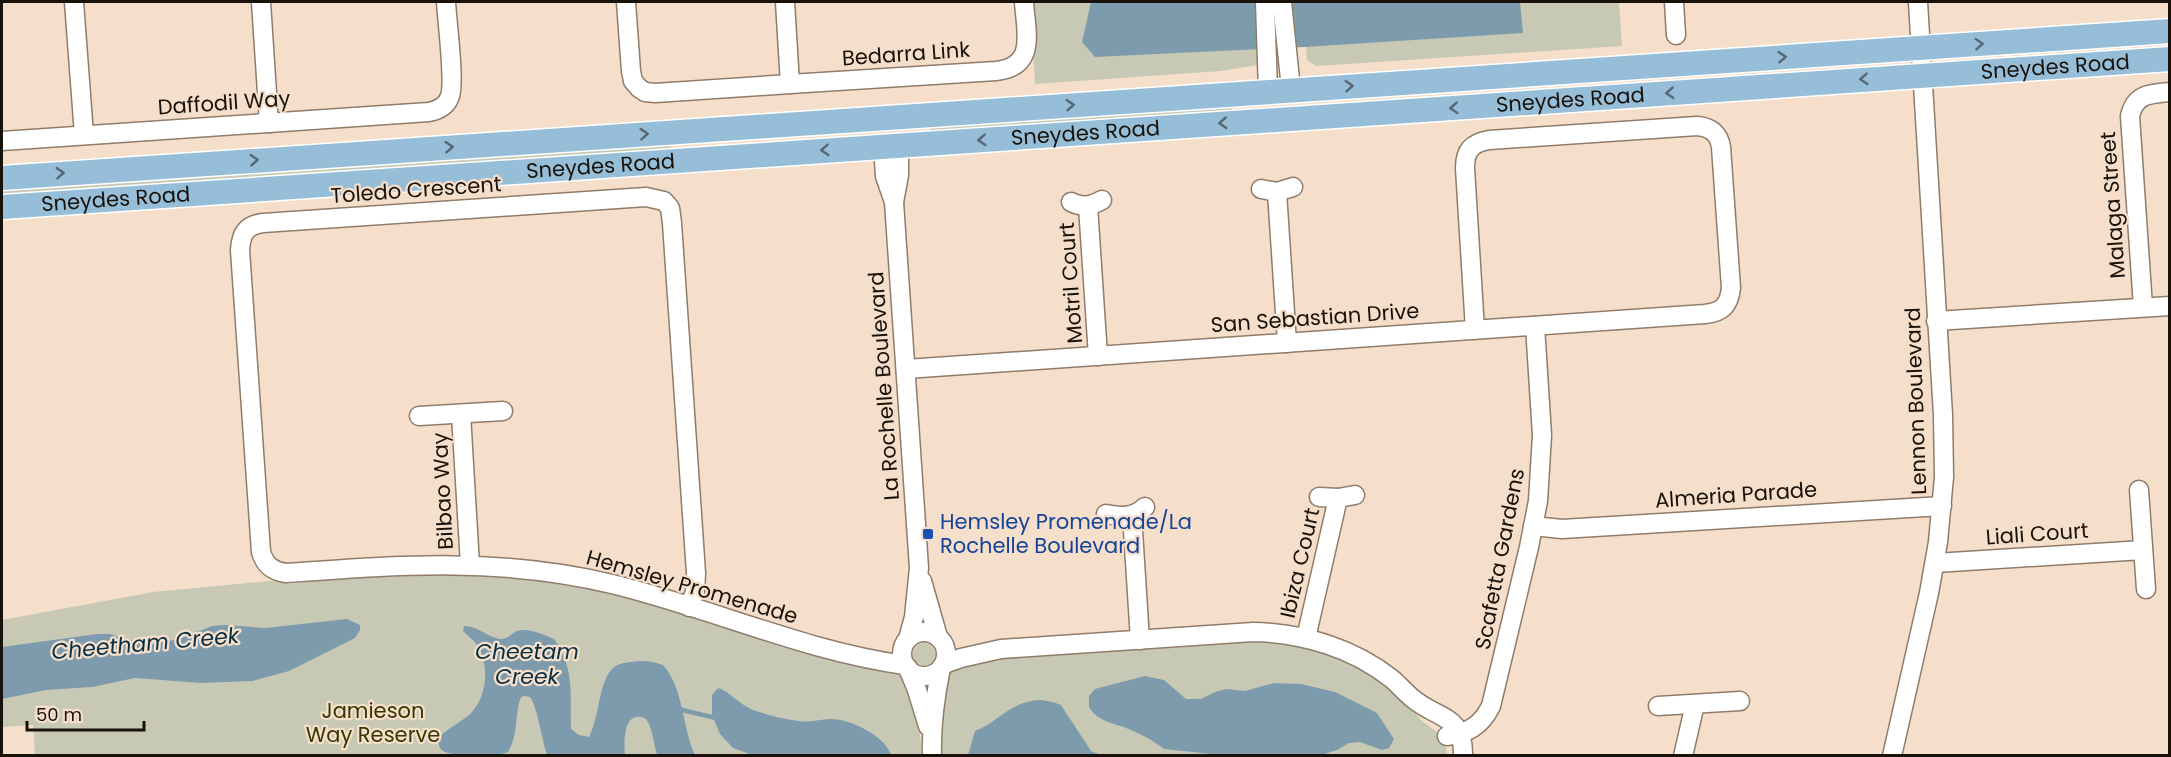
<svg xmlns="http://www.w3.org/2000/svg" width="2171" height="757" font-family="Poppins,sans-serif">
	<style>
		.green { fill: #c7c9b5 }
		.water { fill: #7e9bad }
		.lines { fill: none; stroke-linecap: round; stroke-linejoin: round }
		.stream { stroke: #7e9bad; stroke-width: 4.5 }
		.minor-casing { stroke: #8f7c6a; stroke-width: 21 }
		.major-casing { stroke: #fff; stroke-width: 27 }
		.minor { stroke: #fff; stroke-width: 18 }
		.major { stroke: #96bed8; stroke-width: 24 }
		.oneway { stroke: #586872 }
		.transit-dot { fill: #1a4fb4; stroke: #f5dfcb; stroke-width: 2 }
		.labels { text-anchor: middle; stroke-width: 4.5; stroke-linejoin: round; paint-order: stroke }
		.street-label { font-size: 21px; fill: #19120b; stroke: #f5dfcb }
		.transit-label { font-size: 21px; fill: #164399; stroke: #f5dfcb; text-anchor: start }
		.park-label { font-size: 21px; fill: #363801; stroke: #f5dfcb }
		.water-label { font-size: 22px; font-style: italic; fill: #062e44; stroke: #f5dfcb }
	</style>
	<rect width="100%" height="100%" fill="#f5dfcb"/>
	<!-- green -->
	<g class="green">
		<path d="M1030,2h227l3,55 -2,8 -37,6 -186,13z"/>
		<path d="M1303,2h316l3,44 -306,20 -9,-6z"/>
		<path d="M1231,102l1,13 -301,20 -1,-13z"/>
		<path d="M670,140l1,13 -669,42v-10z"/>
		<path d="M487,571l106,15 310,88 15,40 4,41 -887,1 -2,-31 -31,2v-107l151,-28 126,-12z"/>
		<path d="M1254,639l54,6 65,28 39,36 10,12 18,13 5,8 2,13 -506,1 -3,-32 10,-54 20,-11z"/>
		<circle cx="924" cy="654" r="11"/>
	</g>
	<!-- water -->
	<g class="water">
		<path d="M1091,2h429l3,31 -219,14 -209,10 -13,-15z"/>
		<path d="M347,619l13,6v5l-5,8 -66,33 -37,10 -51,2 -66,-5 -43,9 -46,3 -44,9v-52l95,-13h13l35,10h8l26,-5 33,-13 15,-1 38,3z"/>
		<path d="M464,626c14,0 23,11 36,13 8,1 11,-6 17,-8 12,-4 27,4 37,8 21,29 16,56 17,90l8,6 10,2c10,-18 10,-57 24,-69 6,-5 11,-5 18,-6 11,-2 21,-1 32,3 21,24 19,62 32,90h-38c-3,-10 -4,-23 -9,-33 -2,-3 -3,-4 -7,-5 -18,-4 -17,27 -16,38h-78c-6,-19 -7,-35 -15,-55l-2,-3 -6,-1 -3,1c-7,19 -2,37 -13,55 -10,5 -56,5 -65,-1 -4,-3 -5,-8 -5,-13 9,-9 21,-15 31,-23 19,-17 22,-54 5,-74 -3,-3 -7,-6 -11,-10z"/>
		<path d="M1145,676l19,4 22,19h15l14,-7 11,-3 19,2 29,-8 27,1 34,8 42,21 17,26 -5,9 -7,2 -22,-8 -11,1 -12,7 -19,6h-88l-66,-7c-11,-9 -25,-16 -38,-21 -13,-5 -29,-7 -37,-21v-11l6,-7z"/>
		<path d="M718,688c11,3 21,16 35,22 14,5 30,9 45,11 12,2 22,-2 33,-2 20,0 54,17 60,36l-136,1 -22,-8 -13,-14 -8,-19v-20z"/>
		<path d="M1041,700l12,2 8,3 30,46 10,4h-133l7,-24c25,-10 35,-30 66,-31z"/>
	</g>
	<g class="lines">
		<!-- stream -->
		<path class="stream" d="M678,709l38,9"/>
		<defs>
			<g id="minor">
				<path d="M74,2l10,133"/>
				<path d="M261,2l8,121"/>
				<path d="M626,2l5,69 2,10 6,7 6,4 10,1 135,-9 -5,-82"/>
				<path d="M1265,2l3,89"/>
				<path d="M1282,2l9,87"/>
				<path d="M1674,2l2,33"/>
				<path d="M790,84l206,-13c41,-4 30,-39 28,-69"/>
				<path d="M2,141l427,-29c10,-2 18,-6 21,-16 5,-15 -3,-75 -4,-94"/>
				<path d="M883,146l2,30 9,26 25,366 -5,49 -6,22"/>
				<path d="M1261,189l16,3 16,-5"/>
				<path d="M1277,192l10,151"/>
				<path d="M894,202l5,-27v-30"/>
				<path d="M1071,202c12,6 20,4 31,-2"/>
				<path d="M1088,206l10,150"/>
				<path d="M2143,307l-13,-191c5,-22 19,-22 40,-24"/>
				<path d="M1936,321l234,-15"/>
				<path d="M906,369c266,-18 533,-37 799,-55 18,-2 24,-9 26,-26l-10,-141c-2,-13 -10,-20 -24,-21l-208,14c-17,3 -24,10 -24,28l10,162"/>
				<path d="M461,414l9,151"/>
				<path d="M419,416l84,-5"/>
				<path d="M2139,490l7,99"/>
				<path d="M1319,497l19,1 17,-3"/>
				<path d="M1106,514c15,3 27,4 39,-7"/>
				<path d="M1132,515l8,125"/>
				<path d="M1533,526l29,3 380,-23"/>
				<path d="M1935,563l208,-13"/>
				<path d="M922,581l16,56"/>
				<path d="M689,607l6,-15 1,-19 -24,-350 -2,-15 -6,-7 -18,-4 -383,26c-17,2 -22,11 -23,27l21,302c4,13 11,19 25,21 113,-8 213,-16 326,11 99,24 192,67 293,81"/>
				<circle cx="924" cy="654" r="22"/>
				<path d="M1306,638l32,-140"/>
				<path d="M944,664l17,-6 40,-9 252,-17c50,1 100,16 139,47 7,6 13,13 20,19 26,22 52,16 51,58"/>
				<path d="M908,668l9,22 11,36"/>
				<path d="M1658,706l82,-5"/>
				<path d="M1447,736c21,-3 34,-10 44,-30l38,-159 9,-46 4,-66 -7,-109"/>
				<path d="M932,756c-1,-30 3,-59 9,-88"/>
				<path d="M1683,756l12,-52"/>
				<path d="M1892,756l37,-163 9,-51 6,-65 -1,-62 -25,-413"/>
			</g>
			<g id="major">
				<path d="M2,178l2168,-147"/>
				<path id="s1" d="M2,207l2168,-148"/>
			</g>
		</defs>
		<!-- minor casing -->
		<use href="#minor" class="minor-casing"/>
		<!-- major casing -->
		<use href="#major" class="major-casing"/>
		<!-- minor -->
		<use href="#minor" class="minor"/>
		<!-- major -->
		<use href="#major" class="major"/>
	</g>
	<!-- one-way arrows -->
	<defs><path id="oneway-chevron" d="M-2-3.5L2.5 0L-2 3.5" fill="none" stroke-width="1.6" stroke-linecap="round" stroke-linejoin="round" transform="scale(1.5)"/></defs>
	<g class="oneway">
		<use href="#oneway-chevron" transform="translate(1979 44) rotate(-4)"/>
		<use href="#oneway-chevron" transform="translate(1782 57) rotate(-4)"/>
		<use href="#oneway-chevron" transform="translate(1864 79) rotate(176)"/>
		<use href="#oneway-chevron" transform="translate(1349 86) rotate(-4)"/>
		<use href="#oneway-chevron" transform="translate(1670 93) rotate(176)"/>
		<use href="#oneway-chevron" transform="translate(1070 105) rotate(-4)"/>
		<use href="#oneway-chevron" transform="translate(1454 108) rotate(176)"/>
		<use href="#oneway-chevron" transform="translate(1223 123) rotate(176)"/>
		<use href="#oneway-chevron" transform="translate(644 134) rotate(-4)"/>
		<use href="#oneway-chevron" transform="translate(982 140) rotate(176)"/>
		<use href="#oneway-chevron" transform="translate(449 147) rotate(-4)"/>
		<use href="#oneway-chevron" transform="translate(825 150) rotate(176)"/>
		<use href="#oneway-chevron" transform="translate(254 160) rotate(-4)"/>
		<use href="#oneway-chevron" transform="translate(60 173) rotate(-4)"/>
	</g>
	<!-- markers -->
	<rect class="transit-dot" x="922" y="528" width="12" height="12" rx="3"/>
	<g class="labels">
		<!-- street labels -->
		<g class="street-label">
			<text transform="translate(906 54) rotate(-4)" y="7">Bedarra Link</text>
			<text dy="7" stroke="none"><textPath href="#s1" startOffset="2058">Sneydes Road</textPath></text>
			<text dy="7" stroke="none"><textPath href="#s1" startOffset="1572">Sneydes Road</textPath></text>
			<text transform="translate(224 103) rotate(-4)" y="7">Daffodil Way</text>
			<text dy="7" stroke="none"><textPath href="#s1" startOffset="1086">Sneydes Road</textPath></text>
			<text dy="7" stroke="none"><textPath href="#s1" startOffset="600">Sneydes Road</textPath></text>
			<text transform="translate(416 190) rotate(-4)" y="7">Toledo Crescent</text>
			<text dy="7" stroke="none"><textPath href="#s1" startOffset="114">Sneydes Road</textPath></text>
			<text transform="translate(2113 205) rotate(-94)" y="7">Malaga Street</text>
			<text transform="translate(1071 283) rotate(-94)" y="7">Motril Court</text>
			<text transform="translate(1315 318) rotate(-4)" y="7">San Sebastian Drive</text>
			<text transform="translate(884 386) rotate(-94)" y="7">La Rochelle Boulevard</text>
			<text transform="translate(1916 401) rotate(-92)" y="7">Lennon Boulevard</text>
			<text transform="translate(443 491) rotate(-93)" y="7">Bilbao Way</text>
			<text transform="translate(1736 495) rotate(-4)" y="7">Almeria Parade</text>
			<text transform="translate(2037 534) rotate(-4)" y="7">Liali Court</text>
			<text transform="translate(1500 559) rotate(-79)" y="7">Scafetta Gardens</text>
			<text transform="translate(1300 563) rotate(-77)" y="7">Ibiza Court</text>
			<text transform="translate(692 587) rotate(16)" y="7">Hemsley Promenade</text>
		</g>
		<!-- transit labels -->
		<g class="transit-label">
			<text x="940" y="529">Hemsley Promenade/La<tspan x="940" dy="24">Rochelle Boulevard</tspan></text>
		</g>
		<!-- park labels -->
		<g class="park-label">
			<text x="373" y="718">Jamieson<tspan x="373" dy="24">Way Reserve</tspan></text>
		</g>
		<!-- water labels -->
		<g class="water-label">
			<text transform="translate(145 643) rotate(-5)" y="8">Cheetham Creek</text>
			<text x="527" y="659">Cheetam<tspan x="527" dy="25">Creek</tspan></text>
		</g>
	</g>
	<!-- border -->
	<rect width="2171" height="757" fill="none" stroke="#19120b" stroke-width="6"/>
	<!-- scale -->
	<path d="M27 721v9h117v-9" fill="none" stroke="#19120b" stroke-width="3"/>
	<text x="36" y="721" font-size="18" fill="#19120b" stroke="#f5dfcb" stroke-width="4.5" paint-order="stroke">50 m</text>
</svg>
